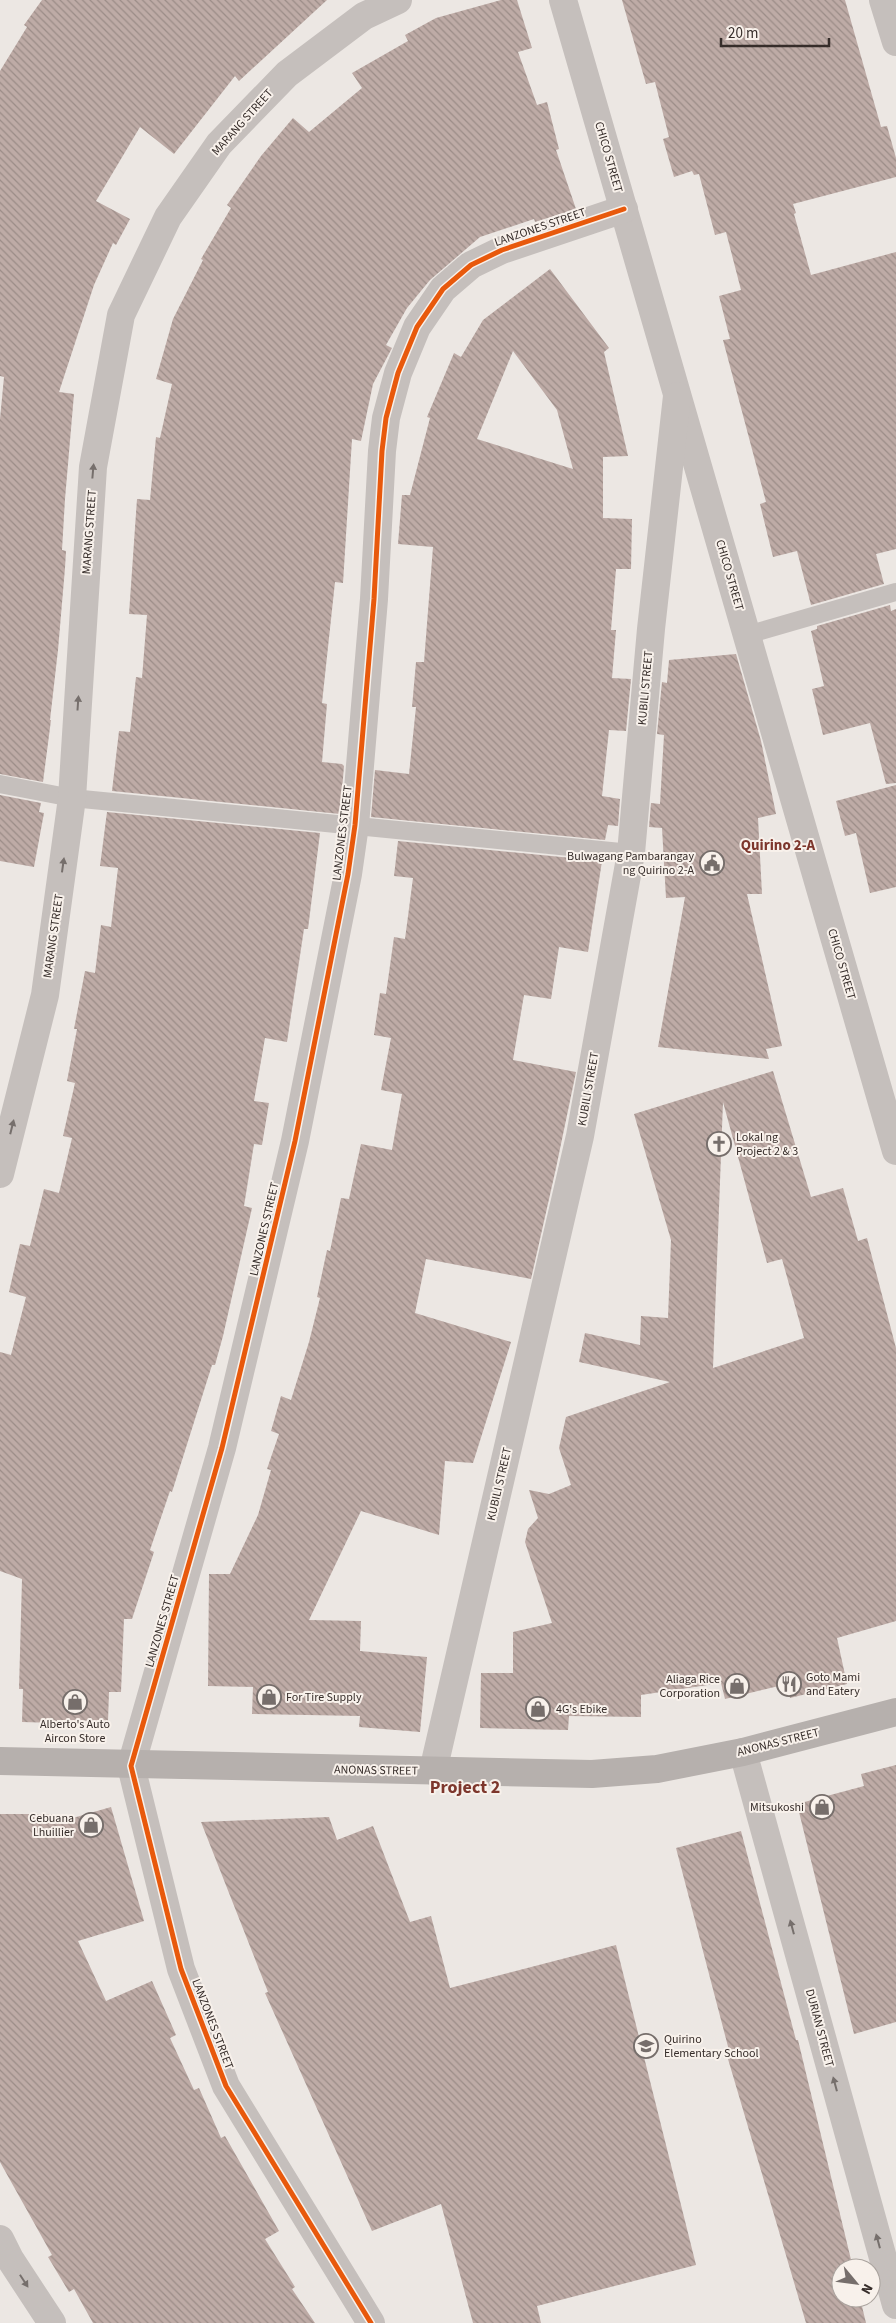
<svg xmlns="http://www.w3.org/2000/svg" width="896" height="2323" font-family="'Source Sans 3',sans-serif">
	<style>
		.building { fill: url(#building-back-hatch); fill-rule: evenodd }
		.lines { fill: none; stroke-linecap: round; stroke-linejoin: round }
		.lane { stroke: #c5bfbc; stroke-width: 18 }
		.street { stroke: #c5bfbc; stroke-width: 28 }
		.secondary { stroke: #b6b0ad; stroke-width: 28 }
		.cycleway-casing { stroke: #f8f1eb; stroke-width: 8 }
		.cycleway { stroke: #e8590c; stroke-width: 5 }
		.oneway { fill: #766f6c }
		.labels { text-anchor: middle; stroke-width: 4; stroke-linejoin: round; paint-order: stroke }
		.street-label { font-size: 12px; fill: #362d2a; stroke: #f8f1eb }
		.poi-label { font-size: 12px; fill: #362d2a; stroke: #f8f1eb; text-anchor: start }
		.quarter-label { font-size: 15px; font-weight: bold; fill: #7d362c; stroke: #f8f1eb }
		.district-label { font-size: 18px; font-weight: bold; fill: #7d362c; stroke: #f8f1eb }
	</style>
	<defs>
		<pattern id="building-back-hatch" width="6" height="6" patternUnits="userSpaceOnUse" patternTransform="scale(1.25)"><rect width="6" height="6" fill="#beaba6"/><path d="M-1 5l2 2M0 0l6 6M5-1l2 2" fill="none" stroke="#9b8c87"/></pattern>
	</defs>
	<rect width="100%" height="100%" fill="#ece7e3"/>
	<!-- building -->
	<g class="building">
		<path d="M42,0h285l-88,81 -4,-5 -61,78 -34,-27 -44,74 34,18 -14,26 -3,-2 -19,42 -35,107 15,2 -9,105 -3,51 4,1 -1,17 -7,82 -8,70h1l-8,62 -43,-8v-355l4,-42 -4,-1v-305l27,-44 -3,-2z"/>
		<path d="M501,0h16l15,48 -14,4 19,53 10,-3 12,47 -3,1 20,59 -41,13 -1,-3 -54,18 -50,43 -23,28 -21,37 6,3 -19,36 -12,57 -9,-2 -9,144 -8,-1 -13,121 5,1 -5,58 20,2 2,2 -4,48 -228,-23 7,-60 11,1 6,-55 6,1 5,-63 -18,-1 8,-115 13,1 6,-63 4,1 12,-54 -16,-5 17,-60 30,-59 -2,-1 30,-51 -4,-3 34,-49 32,-38 16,14 53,-44 -10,-15 56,-32 -3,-6 31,-17z"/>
		<path d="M622,0h223l36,127 6,-1 9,32v19l-103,27 3,9 -2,1 17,61 85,-23v297l-20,5 8,30 -73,21 -14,-54 -24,6 -13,-53 6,-2 -43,-162 7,-1 -11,-43 22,-6 -15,-58 -11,3 -16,-61 -5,1 -2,-4 -18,6 -11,-38 6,-2 -14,-55 -9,2z"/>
		<path d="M550,269l59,79 -5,4 24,104 -25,1v61l29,1 -1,50h-15l-5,61h5l-4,48 19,1 -5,52 -17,-1 -7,66 18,3 -2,27 -10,-1 -3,15 -234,-23 4,-47 34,4 7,-67h-4l4,-45h8l9,-115 -35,-3 4,-49h8l20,-77 -3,-1 27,-64 7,4 22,-37zM513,351l44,59 16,59 -96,-30z"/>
		<path d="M890,605l1,6 5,-2v174l-10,1 -16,-61 -47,12 -11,-46 12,-3 -13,-55 6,-2v-3z"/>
		<path d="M736,654l25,87 15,73 -18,4 4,76h-15l35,152 -16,3 3,10 -111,-12 27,-150 -19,1 -4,-70 -13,-1 2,-24 9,1 4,-69 -7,-1 5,-52 5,1 2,-23z"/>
		<path d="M896,785v102l-26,6 -14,-60 -11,3 -9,-35z"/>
		<path d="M0,795l41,8 -2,9 5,1 -10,54 -34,-6z"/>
		<path d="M107,812l213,21 -12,96h-4l-17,113 -22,-4 -11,63 15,2 -7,42 -8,-1 -10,62 8,2 -29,128 -8,29h-3l-40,127 -2,-1 -20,59 4,2 -22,67h-8l-3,73h-12l-1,29 -51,-1v3l-35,-1 1,-33h-4l3,-110 -22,-8v-219l11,3 15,-58 -17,-5 11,-48 10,2 14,-57 15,4 13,-55 -9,-2 12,-53 -8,-2 10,-52h-3l11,-58 10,2 6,-48 10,2 7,-59 -18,-2z"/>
		<path d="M398,841l204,20 -14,91 -29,-5 -8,52 -27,-4 -11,65 63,12 -20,96 -25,111 -105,-20 -11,54 96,29 -38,121 -28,-2 -6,74 -78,-24 -52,109 52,1 -1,30 67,6 -7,75 -61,-5 1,-11 -108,-2 1,-27 -45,-1 1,-112h21l28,-59 13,-45 -4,-1 12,-35 -8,-3 10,-35 10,4 18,-58 11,-44 -3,-1 10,-47 3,1 11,-53 8,1 12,-55 31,6 10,-56 -21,-4 10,-52 -17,-3 6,-42 6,1 8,-57 11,2 8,-61 -19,-2z"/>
		<path d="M773,1071l38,126 32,-9 15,53 9,-3 29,110v273l-59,17 10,46 -57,14 -3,-14 -62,15 -4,-16 -80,12v22l-72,-1 -1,14 -88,-2 1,-55h32v-41l39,-9 -27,-81 3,-13 10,-11 -9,-28 20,4 22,-9 -12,-37 7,-31 104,-35 -91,-20 6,-29 55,12 1,-29 27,2 3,-78 -37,-126zM723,1102l44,161 15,-4 22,79 -91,30z"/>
		<path d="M896,1765v257l-42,12 -57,-230 67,-18 -3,-12z"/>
		<path d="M111,1807l33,114 -66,20 28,60 46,-20 24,54 -6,3 24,52 5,-2 22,50 4,-2 54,95 -14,8 30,48 -3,2 23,34h-222l-19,-34 -5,3 -21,-35 4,-2 -52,-93v-348h52v10z"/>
		<path d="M329,1817l8,23 36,-14 37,96 21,-6 19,72 166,-43 80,320 -159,41 4,17h-68l-32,-119 -69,27 -107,-238 3,-1 -67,-170z"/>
		<path d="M741,1831l55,209h2l55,228h-12v30h19l6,25h-60l-78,-264 3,-1 -55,-210z"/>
	</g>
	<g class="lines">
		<!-- lane -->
		<g class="lane">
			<path d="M747,635l149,-43"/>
			<path d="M0,784l72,14 559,55"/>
		</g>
		<!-- street -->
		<g class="street">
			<path d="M563,0l333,1151"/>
			<path d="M883,0l13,42"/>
			<path d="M0,1174l45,-179 27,-197 21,-331 28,-152 47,-98 51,-73 68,-70 77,-58 34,-16"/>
			<path d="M743,1752l153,553"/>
			<path d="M433,1771l147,-635 51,-283 20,-224 26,-233"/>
			<path d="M0,2239l10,20 42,64"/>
			<path d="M371,2323l-145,-237 -45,-117 -50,-203 91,-318 73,-307 53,-267 7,-49 19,-226 8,-148 4,-33 12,-45 19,-46 26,-38 28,-24 31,-15 122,-41"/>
		</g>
		<!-- secondary -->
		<path class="secondary" d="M0,1761l592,13 65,-5 86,-17 153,-40"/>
		<defs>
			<path id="cycleway" d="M371,2323l-145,-237 -45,-117 -50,-203 91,-318 73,-307 53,-267 7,-49 19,-226 8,-148 4,-33 12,-45 19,-46 26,-38 28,-24 31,-15 122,-41"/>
		</defs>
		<!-- cycleway casing -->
		<use href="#cycleway" class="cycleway-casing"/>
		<!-- cycleway -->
		<use href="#cycleway" class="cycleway"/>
	</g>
	<!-- one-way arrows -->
	<defs><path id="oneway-solid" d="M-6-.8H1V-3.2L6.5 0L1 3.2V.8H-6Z" transform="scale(1.25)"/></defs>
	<g class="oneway">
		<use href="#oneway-solid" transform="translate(93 471) rotate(-85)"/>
		<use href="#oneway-solid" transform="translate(78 703) rotate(-86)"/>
		<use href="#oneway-solid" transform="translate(63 865) rotate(-82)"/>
		<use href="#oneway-solid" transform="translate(12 1127) rotate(-76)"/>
		<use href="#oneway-solid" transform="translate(792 1927) rotate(-105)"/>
		<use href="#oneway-solid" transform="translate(835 2084) rotate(-105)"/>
		<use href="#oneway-solid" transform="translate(878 2241) rotate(-105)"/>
		<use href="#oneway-solid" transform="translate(24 2281) rotate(57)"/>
	</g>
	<!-- icons -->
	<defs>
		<symbol id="civic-ring" viewBox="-11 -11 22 22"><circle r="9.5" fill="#f8f1eb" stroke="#766e6b" stroke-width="1.5"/><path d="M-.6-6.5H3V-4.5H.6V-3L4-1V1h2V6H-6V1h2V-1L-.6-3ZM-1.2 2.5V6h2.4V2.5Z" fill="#766e6b"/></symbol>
		<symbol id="church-ring" viewBox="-11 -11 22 22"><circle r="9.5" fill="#f8f1eb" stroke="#766e6b" stroke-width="1.5"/><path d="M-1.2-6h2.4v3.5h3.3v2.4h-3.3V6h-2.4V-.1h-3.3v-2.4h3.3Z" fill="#766e6b"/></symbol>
		<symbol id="restaurant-ring" viewBox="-11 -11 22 22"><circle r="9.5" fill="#f8f1eb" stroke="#766e6b" stroke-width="1.5"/><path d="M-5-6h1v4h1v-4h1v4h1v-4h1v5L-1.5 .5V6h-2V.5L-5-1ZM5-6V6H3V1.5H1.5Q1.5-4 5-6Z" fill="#766e6b"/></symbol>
		<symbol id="shop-ring" viewBox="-11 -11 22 22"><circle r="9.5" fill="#f8f1eb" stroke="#766e6b" stroke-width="1.5"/><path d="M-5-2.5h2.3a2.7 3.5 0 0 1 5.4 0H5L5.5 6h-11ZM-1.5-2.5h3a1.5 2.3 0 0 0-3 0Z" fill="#766e6b"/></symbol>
		<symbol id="school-ring" viewBox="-11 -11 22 22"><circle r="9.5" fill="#f8f1eb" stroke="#766e6b" stroke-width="1.5"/><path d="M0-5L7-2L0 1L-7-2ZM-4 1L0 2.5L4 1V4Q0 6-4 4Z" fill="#766e6b"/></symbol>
	</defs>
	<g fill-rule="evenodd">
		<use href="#civic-ring" x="698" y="849" width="28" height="28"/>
		<use href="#church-ring" x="705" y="1130" width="28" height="28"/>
		<use href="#restaurant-ring" x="775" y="1670" width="28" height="28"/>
		<use href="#shop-ring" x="723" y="1672" width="28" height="28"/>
		<use href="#shop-ring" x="255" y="1683" width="28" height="28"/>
		<use href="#shop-ring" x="61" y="1688" width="28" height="28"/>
		<use href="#shop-ring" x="524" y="1695" width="28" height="28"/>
		<use href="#shop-ring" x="808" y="1793" width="28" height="28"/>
		<use href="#shop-ring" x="77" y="1811" width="28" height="28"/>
		<use href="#school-ring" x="632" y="2032" width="28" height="28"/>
	</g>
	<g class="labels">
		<!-- street labels -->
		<g class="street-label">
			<text transform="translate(242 122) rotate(-48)" y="4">MARANG STREET</text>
			<text transform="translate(609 157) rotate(74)" y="4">CHICO STREET</text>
			<text transform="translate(540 227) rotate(-19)" y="4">LANZONES STREET</text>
			<text transform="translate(89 532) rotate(-86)" y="4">MARANG STREET</text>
			<text transform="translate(730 575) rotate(74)" y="4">CHICO STREET</text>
			<text transform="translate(645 688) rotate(-85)" y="4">KUBILI STREET</text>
			<text transform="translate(342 833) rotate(-83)" y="4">LANZONES STREET</text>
			<text transform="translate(53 936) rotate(-82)" y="4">MARANG STREET</text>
			<text transform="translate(842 964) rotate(74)" y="4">CHICO STREET</text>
			<text transform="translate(588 1089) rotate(-80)" y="4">KUBILI STREET</text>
			<text transform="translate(264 1229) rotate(-77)" y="4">LANZONES STREET</text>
			<text transform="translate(499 1484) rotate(-77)" y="4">KUBILI STREET</text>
			<text transform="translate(162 1621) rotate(-74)" y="4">LANZONES STREET</text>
			<text transform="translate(778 1742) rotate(-14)" y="4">ANONAS STREET</text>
			<text transform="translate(376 1770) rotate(1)" y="4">ANONAS STREET</text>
			<text transform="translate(213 2024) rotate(69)" y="4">LANZONES STREET</text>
			<text transform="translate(820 2028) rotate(75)" y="4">DURIAN STREET</text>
		</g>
		<!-- poi labels -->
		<g class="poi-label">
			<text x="694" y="860" text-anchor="end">Bulwagang Pambarangay<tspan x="694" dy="14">ng Quirino 2-A</tspan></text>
			<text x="736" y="1141">Lokal ng<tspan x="736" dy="14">Project 2 &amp; 3</tspan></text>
			<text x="806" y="1681">Goto Mami<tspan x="806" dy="14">and Eatery</tspan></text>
			<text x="720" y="1683" text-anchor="end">Aliaga Rice<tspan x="720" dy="14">Corporation</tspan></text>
			<text x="286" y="1701">For Tire Supply</text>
			<text x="556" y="1713">4G's Ebike</text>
			<text x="75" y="1728" text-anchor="middle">Alberto's Auto<tspan x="75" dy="14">Aircon Store</tspan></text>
			<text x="804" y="1811" text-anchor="end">Mitsukoshi</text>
			<text x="74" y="1822" text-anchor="end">Cebuana<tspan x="74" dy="14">Lhuillier</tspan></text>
			<text x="664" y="2043">Quirino<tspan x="664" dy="14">Elementary School</tspan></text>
		</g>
		<!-- quarter labels -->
		<g class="quarter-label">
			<text x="778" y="850">Quirino 2-A</text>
		</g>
		<!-- district labels -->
		<g class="district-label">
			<text x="465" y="1793">Project 2</text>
		</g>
	</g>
	<!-- north arrow -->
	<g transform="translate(856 2283) rotate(119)"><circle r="24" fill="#f8f1eb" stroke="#aaa39e"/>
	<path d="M0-4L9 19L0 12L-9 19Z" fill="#766e6b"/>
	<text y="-8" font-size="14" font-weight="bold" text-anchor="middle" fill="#362d2a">N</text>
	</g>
	<!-- scale -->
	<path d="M721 38v8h108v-8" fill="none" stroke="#362d2a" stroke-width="2.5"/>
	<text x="728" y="38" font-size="15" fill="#362d2a" stroke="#f8f1eb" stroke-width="4" paint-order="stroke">20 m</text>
</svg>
